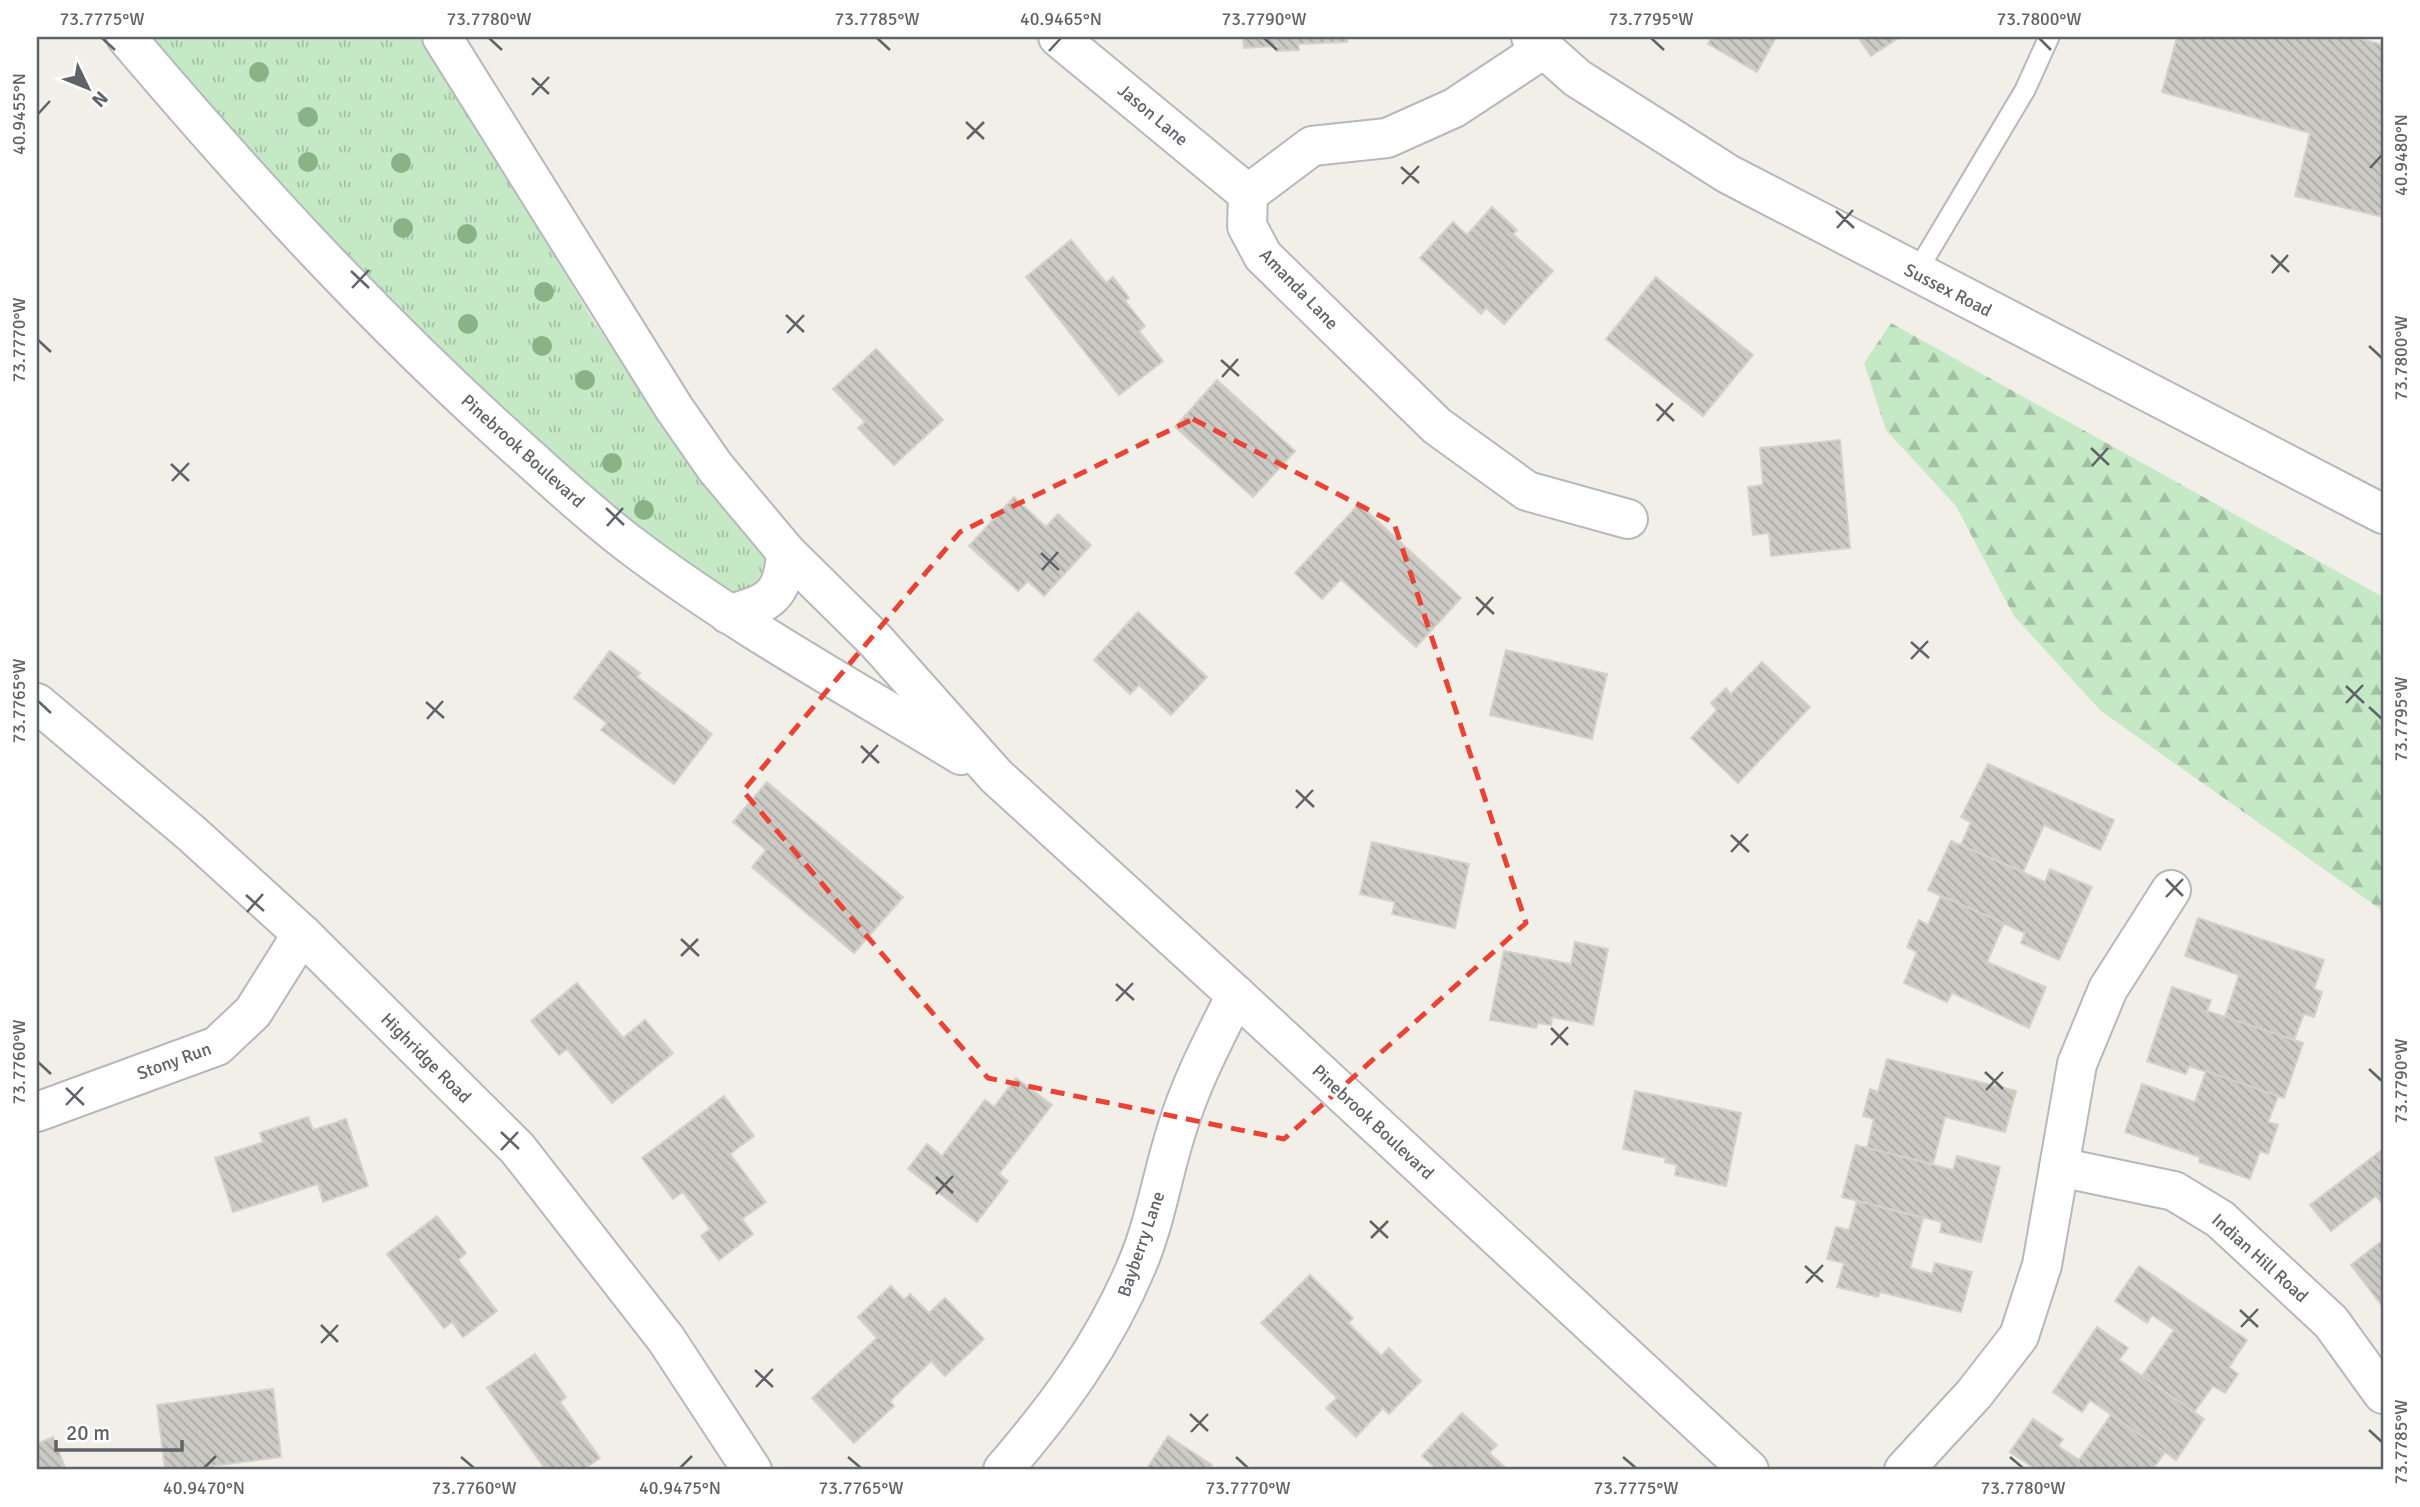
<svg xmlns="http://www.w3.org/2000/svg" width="2420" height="1507" font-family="Signika,sans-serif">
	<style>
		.grass { fill: url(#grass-tufts) }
		.forest { fill: url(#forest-firs) }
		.building { fill: url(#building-back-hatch); stroke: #d6d1c6; stroke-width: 2 }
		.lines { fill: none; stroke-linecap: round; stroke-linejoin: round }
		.service-casing { stroke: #b5b8bc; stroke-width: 23 }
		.minor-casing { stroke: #b5b8bc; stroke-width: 42 }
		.tertiary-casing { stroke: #b5b8bc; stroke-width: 42 }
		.service { stroke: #fff; stroke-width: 19 }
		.minor { stroke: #fff; stroke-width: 38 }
		.tertiary { stroke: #fff; stroke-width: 38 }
		.tree { fill: #89b387 }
		.marked { fill: none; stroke: #ea4335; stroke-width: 5; stroke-dasharray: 14 9; stroke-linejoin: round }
		.ticks { fill: none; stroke: #5f6368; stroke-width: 2.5 }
		.labels { text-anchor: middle; stroke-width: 7; stroke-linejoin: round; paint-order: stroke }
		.street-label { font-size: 18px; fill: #5f6368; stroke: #fff }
		.neatline { fill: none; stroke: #5f6368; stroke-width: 2.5 }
		.ticks-label { font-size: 18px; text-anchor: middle; fill: #5f6368 }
	</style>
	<defs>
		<pattern id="grass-tufts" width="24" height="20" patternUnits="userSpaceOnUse" patternTransform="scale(1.75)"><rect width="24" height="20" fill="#c5e8c5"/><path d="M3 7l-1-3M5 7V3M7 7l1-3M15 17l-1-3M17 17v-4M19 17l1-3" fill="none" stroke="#a3c0a4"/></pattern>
		<pattern id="forest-firs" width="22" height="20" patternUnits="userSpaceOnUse" patternTransform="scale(1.75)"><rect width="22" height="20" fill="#c5e8c5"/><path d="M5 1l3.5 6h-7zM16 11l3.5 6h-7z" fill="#a3c0a4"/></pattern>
		<pattern id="building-back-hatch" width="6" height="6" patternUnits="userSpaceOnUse" patternTransform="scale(1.75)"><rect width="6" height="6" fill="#cccac5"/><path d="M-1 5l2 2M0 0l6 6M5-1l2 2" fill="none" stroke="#a9a8a4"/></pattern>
	</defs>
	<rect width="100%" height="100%" fill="#f1efe8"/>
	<!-- grass -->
	<path class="grass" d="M146,37h276l54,84 117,200 111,157 60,80c-1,20 -8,26 -25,35l-38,-12 -228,-195 -216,-218z"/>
	<!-- forest -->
	<path class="forest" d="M1891,323l492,274v314l-282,-200 -87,-95 -58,-110 -70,-76 -22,-67z"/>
	<!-- building -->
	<g class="building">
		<path d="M1243,37h104v5l-49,2 1,6 -22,1v-5l-33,2z"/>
		<path d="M1712,37h64l-19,35 -49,-28z"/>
		<path d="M1858,37h42l-29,19z"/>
		<path d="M2177,37h177l29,8v172l-88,-21 15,-63 -148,-41z"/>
		<path d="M1492,207l25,23 -4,4 40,37 -49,53 -18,-16 -5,6 -61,-56 33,-36 14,13z"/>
		<path d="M1071,240l35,43 7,-6 16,21 -4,3 20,25 -6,5 24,30 -44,34 -93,-118z"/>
		<path d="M1656,277l97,78 -50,61 -97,-77z"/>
		<path d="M876,349l67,71 -49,45 -36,-37 7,-6 -32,-33z"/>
		<path d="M1217,380l78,71 -42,46 -78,-70z"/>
		<path d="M1840,440l10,108 -79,8 -2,-23 -16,2 -5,-48 15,-2 -3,-37z"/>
		<path d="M1014,497l32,30 12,-13 33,31 -47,51 -16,-15 -10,10 -49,-45z"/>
		<path d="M1359,504l102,94 -45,49 -75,-68 -19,20 -27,-26z"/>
		<path d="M1138,612l69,65 -36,38 -32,-30 -9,9 -36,-34z"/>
		<path d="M1506,650l101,24 -15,65 -102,-24z"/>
		<path d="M610,651l30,22 -3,4 75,57 -38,50 -73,-54 6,-7 -33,-25z"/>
		<path d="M1762,662l48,45 -72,76 -47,-45 26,-28 -6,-7 15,-15 5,6z"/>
		<path d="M1988,764l126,56 -14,30 -56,-25 -21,47 -62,-27 10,-23 -10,-5z"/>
		<path d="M767,782l136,115 -49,56 -102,-86 14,-17 -33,-28z"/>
		<path d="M1951,841l94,41 5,-13 42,18 -33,73 -38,-17 4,-10 -97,-43z"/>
		<path d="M1372,842l97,22 -14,64 -63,-14 3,-12 -35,-8z"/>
		<path d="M1941,896l63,27 -17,39 59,25 -17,41 -77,-35 -5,9 -43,-19 13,-31 -10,-5 12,-27 9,5z"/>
		<path d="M2198,918l126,42 -10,29 8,3 -8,25 -10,-3 -10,26 -69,-23 14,-42 -54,-19z"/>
		<path d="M1575,942l33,7 -15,76 -41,-8 -1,8 -13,-2 -2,5 -46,-8 14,-69 67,13z"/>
		<path d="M577,983l46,55 22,-18 28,33 -61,50 -45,-54 -8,6 -28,-34z"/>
		<path d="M2172,987l39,13 -4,11 96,32 -19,55 -95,-32 -3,8 -39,-13z"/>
		<path d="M1887,1059l129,32 -11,41 -60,-15 -12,47 -66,-16 7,-29 -11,-3 7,-27 8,3z"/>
		<path d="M2206,1071l72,25 -10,26 10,3 -10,29 -8,-3 -10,28 -51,-17 1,-5 -75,-25 17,-48 53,18z"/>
		<path d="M1016,1078l36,27 -53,69 9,7 -31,41 -69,-53 19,-25 15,12 43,-56 9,7z"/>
		<path d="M1635,1091l106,22 -15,73 -51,-11 2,-10 -12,-3 1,-4 -43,-9z"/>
		<path d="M724,1096l30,40 -24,18 36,48 -24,17 11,15 -34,26 -18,-24 9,-7 -27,-37 -10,7 -31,-41z"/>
		<path d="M308,1117l5,13 33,-11 22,67 -45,16 -5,-18 -85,28 -18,-54 48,-16 -3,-9z"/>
		<path d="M1856,1145l97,25 4,-14 43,11 -19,75 -41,-10 2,-10 -100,-25z"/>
		<path d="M2383,1149v56l-7,-9 -45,35 -21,-26z"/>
		<path d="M1857,1201l66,17 -13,50 22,6 3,-11 37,9 -11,40 -81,-20 -2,5 -41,-10 7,-24 -17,-4 9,-32 13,3z"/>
		<path d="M437,1216l29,37 -8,7 39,51 -34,26 -11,-15 -8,6 -57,-74z"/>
		<path d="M2383,1240v67l-32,-42z"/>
		<path d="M2139,1266l108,74 -18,27 9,7 -13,19 -12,-7 -19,26 -52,-36 32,-46 -22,-15 -5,8 -32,-22z"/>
		<path d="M1310,1275l43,43 -5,5 33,33 8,-8 32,33 -32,33 -6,-6 -27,29 -30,-29 11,-10 -76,-75z"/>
		<path d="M891,1286l13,14 6,-6 19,19 16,-15 39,41 -39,37 -14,-15 -41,40 4,5 -40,37 -42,-45 65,-60 -19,-21z"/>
		<path d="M2097,1327l31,21 -9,12 85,59 -28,41 -86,-60 -8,12 -29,-20z"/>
		<path d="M535,1354l31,43 -6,5 40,56 -17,12h-37l-59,-82z"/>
		<path d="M273,1389l8,68 -100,13h-16l-8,-65z"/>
		<path d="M1462,1413l35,32 -8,8 19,17h-70l-16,-14z"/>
		<path d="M2111,1415l54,37 -13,18h-115l-27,-18 23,-33 30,20 -5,7 21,14z"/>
		<path d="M1168,1436l44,29 -4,5h-62z"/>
		<path d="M53,1437l13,33h-29v-26z"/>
	</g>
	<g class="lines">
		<defs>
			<path id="service" d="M1916,273l109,-183 24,-53"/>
			<g id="minor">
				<path d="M1058,37l190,157"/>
				<path d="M1531,37l46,41 151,96 655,340"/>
				<path d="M1545,48l-91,60 -67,30 -75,8 -64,48 -1,32 16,30 174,170 90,65 101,28"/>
				<path d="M37,703l154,130 111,101 215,214 149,191 86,131"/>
				<path d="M37,1112l180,-66 36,-34 49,-78"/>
				<path d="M2059,1167l115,24 46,28 111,103 52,72"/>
				<path d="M1003,1470c55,-64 101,-126 134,-205 18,-42 25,-89 39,-133 14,-48 38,-93 60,-137"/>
				<path d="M1904,1470l70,-76 45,-58 23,-71 35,-201 31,-75 63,-99"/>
			</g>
			<g id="tertiary">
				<path d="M126,37c123,145 250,284 392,411 37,33 74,68 114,98 103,78 218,141 329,209"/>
				<path d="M442,37l232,371 41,59 71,85 90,89 120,135 240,219 513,475"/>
				<path d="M728,614c41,-9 56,-19 58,-62"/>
			</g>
		</defs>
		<!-- service casing -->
		<use href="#service" class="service-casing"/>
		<!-- minor casing -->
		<use href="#minor" class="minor-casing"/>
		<!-- tertiary casing -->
		<use href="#tertiary" class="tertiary-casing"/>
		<!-- service -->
		<use href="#service" class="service"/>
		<!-- minor -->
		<use href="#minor" class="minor"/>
		<!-- tertiary -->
		<use href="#tertiary" class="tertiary"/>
	</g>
	<!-- trees -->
	<g class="tree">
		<circle cx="259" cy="72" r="10"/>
		<circle cx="308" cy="117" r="10"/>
		<circle cx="308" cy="162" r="10"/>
		<circle cx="401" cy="163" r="10"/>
		<circle cx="403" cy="228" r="10"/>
		<circle cx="467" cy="234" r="10"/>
		<circle cx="544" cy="292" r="10"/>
		<circle cx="468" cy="324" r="10"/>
		<circle cx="542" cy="346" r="10"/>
		<circle cx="585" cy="380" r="10"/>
		<circle cx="612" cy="463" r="10"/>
		<circle cx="644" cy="510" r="10"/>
	</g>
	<!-- marked area -->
	<path class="marked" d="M1193,419l201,104 132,400 -242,216 -296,-61 -245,-287 217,-259z"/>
	<!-- ticks -->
	<path class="ticks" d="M102,38l13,12M489,38l13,12M877,38l13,12M1264,38l13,12M1651,38l13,12M2039,38l12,12M1049,51l12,-13M532,78l17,16M532,95l17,-18M38,114l12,-13M966,122l18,17M967,139l17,-17M1401,167l18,16M2370,168l12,-13M1402,184l17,-18M1836,211l18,17M1837,228l16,-18M2271,255l18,17M351,271l18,17M2272,273l16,-18M352,288l17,-18M786,315l18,17M787,333l17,-18M38,340l13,12M2369,346l13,12M1221,360l18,16M1222,377l16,-18M1656,404l18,17M1657,421l16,-18M2091,448l18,17M171,464l18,17M2092,466l16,-18M172,481l17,-18M606,508l18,17M607,526l16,-18M1041,553l18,17M1042,570l16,-18M1476,597l18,17M1477,615l16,-18M1911,642l18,16M1911,659l17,-18M2346,686l18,17M38,701l13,12M426,702l18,16M2346,703l17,-18M2369,707l13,12M427,719l16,-18M861,746l18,17M862,763l16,-18M1296,790l18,17M1296,808l17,-18M1731,835l18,17M1731,852l17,-18M2166,879l17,17M246,895l18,16M2166,897l17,-18M247,912l16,-18M681,939l18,17M681,956l17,-17M1116,984l18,16M1116,1001l17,-18M1551,1028l17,17M1551,1045l17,-18M38,1062l13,12M2369,1069l13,12M1985,1072l18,17M66,1088l18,17M1986,1090l17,-18M66,1105l17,-18M501,1132l18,17M501,1150l17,-18M936,1177l17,16M936,1194l17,-18M1370,1221l18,17M1371,1238l17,-17M1805,1266l18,16M1806,1283l17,-18M2240,1310l18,17M321,1325l17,17M2241,1327l17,-18M321,1343l17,-18M755,1370l18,17M756,1387l17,-18M1190,1414l18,17M2369,1430l13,12M1191,1432l17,-18M461,1457l13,11M848,1457l13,11M1236,1457l12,11M1623,1457l13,11M2010,1457l13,11M204,1468l12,-12M680,1468l12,-12"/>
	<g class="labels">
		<!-- street labels -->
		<g class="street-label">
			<text transform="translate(1153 115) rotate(40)" y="6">Jason Lane</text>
			<text transform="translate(1299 289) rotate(46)" y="6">Amanda Lane</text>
			<text transform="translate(1948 290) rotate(27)" y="6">Sussex Road</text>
			<text transform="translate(523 451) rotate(42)" y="6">Pinebrook Boulevard</text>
			<text transform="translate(426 1058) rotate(45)" y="6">Highridge Road</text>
			<text transform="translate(174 1061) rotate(-20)" y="6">Stony Run</text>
			<text transform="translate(1373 1122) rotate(43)" y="6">Pinebrook Boulevard</text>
			<text transform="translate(1141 1244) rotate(-71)" y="6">Bayberry Lane</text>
			<text transform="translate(2260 1258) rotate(42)" y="6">Indian Hill Road</text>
		</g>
	</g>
	<!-- border -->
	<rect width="2420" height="1507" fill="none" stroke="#ffffff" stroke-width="77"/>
	<!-- north arrow -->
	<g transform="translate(88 88) rotate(133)" stroke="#ffffff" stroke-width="5" paint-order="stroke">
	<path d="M0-5L12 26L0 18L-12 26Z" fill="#5f6368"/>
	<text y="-10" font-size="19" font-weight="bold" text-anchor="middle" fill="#5f6368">N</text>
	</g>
	<!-- scale -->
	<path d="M56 1440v10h126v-10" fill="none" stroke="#5f6368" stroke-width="3.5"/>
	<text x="66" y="1440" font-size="21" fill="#5f6368" stroke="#ffffff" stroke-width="5" paint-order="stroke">20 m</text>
	<rect x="38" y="38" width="2344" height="1430" class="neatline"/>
	<g class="ticks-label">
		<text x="102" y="25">73.7775°W</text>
		<text x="489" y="25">73.7780°W</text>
		<text x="877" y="25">73.7785°W</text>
		<text x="1061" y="25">40.9465°N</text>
		<text x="1264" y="25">73.7790°W</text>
		<text x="1651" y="25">73.7795°W</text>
		<text x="2039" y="25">73.7800°W</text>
		<text transform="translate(19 114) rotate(-90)" y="6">40.9455°N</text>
		<text transform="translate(2401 155) rotate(-90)" y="6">40.9480°N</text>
		<text transform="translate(19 340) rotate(-90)" y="6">73.7770°W</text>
		<text transform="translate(2401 358) rotate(-90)" y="6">73.7800°W</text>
		<text transform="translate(19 701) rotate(-90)" y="6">73.7765°W</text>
		<text transform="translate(2401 719) rotate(-90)" y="6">73.7795°W</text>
		<text transform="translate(19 1062) rotate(-90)" y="6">73.7760°W</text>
		<text transform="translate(2401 1081) rotate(-90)" y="6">73.7790°W</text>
		<text transform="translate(2401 1442) rotate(-90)" y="6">73.7785°W</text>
		<text x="204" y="1494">40.9470°N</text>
		<text x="474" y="1494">73.7760°W</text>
		<text x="680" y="1494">40.9475°N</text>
		<text x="861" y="1494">73.7765°W</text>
		<text x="1248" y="1494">73.7770°W</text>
		<text x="1636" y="1494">73.7775°W</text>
		<text x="2023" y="1494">73.7780°W</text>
	</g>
</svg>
